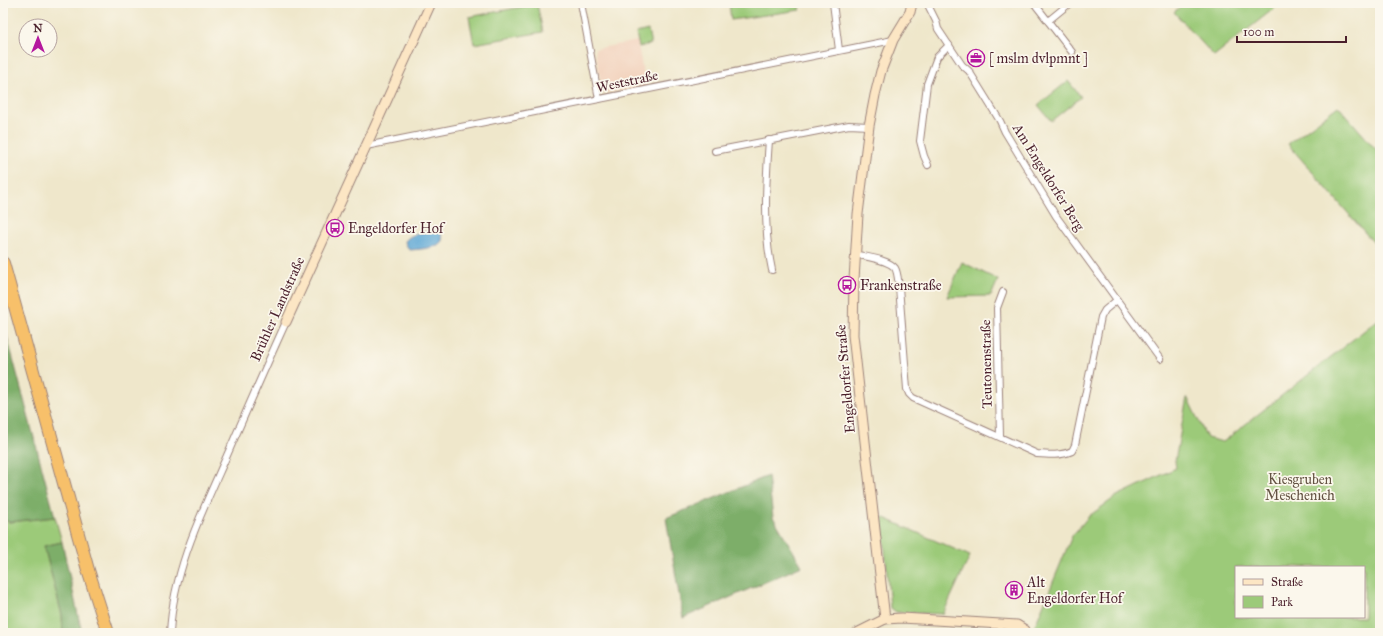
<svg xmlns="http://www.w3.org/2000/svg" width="1383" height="636" font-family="'IM FELL Great Primer',serif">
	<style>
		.built { fill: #f3d4bf }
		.green { fill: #9cca79; stroke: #737452; fill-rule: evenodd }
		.forest { fill: #7dae69; stroke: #64664a }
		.water { fill: #5fa8d6; stroke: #546480 }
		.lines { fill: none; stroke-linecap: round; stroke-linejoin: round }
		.street-casing { stroke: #9c837b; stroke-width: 8 }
		.secondary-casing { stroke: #9c837b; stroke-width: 11 }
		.highway-casing { stroke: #9c837b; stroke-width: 14 }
		.street { stroke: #fff; stroke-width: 6 }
		.secondary { stroke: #fce6c4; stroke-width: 9 }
		.highway { stroke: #f7c06b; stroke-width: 12 }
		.labels { text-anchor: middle; stroke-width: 3.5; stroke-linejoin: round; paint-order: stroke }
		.poi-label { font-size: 14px; fill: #4a1f2b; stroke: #fbf7ec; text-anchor: start }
		.street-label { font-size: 14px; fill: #4a1f2b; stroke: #fbf7ec }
		.park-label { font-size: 14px; fill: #635242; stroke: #fbf7ec }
	</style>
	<rect width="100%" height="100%" fill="#fbf7ec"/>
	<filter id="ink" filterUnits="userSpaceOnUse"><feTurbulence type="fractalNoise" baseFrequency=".025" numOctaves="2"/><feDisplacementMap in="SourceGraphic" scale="8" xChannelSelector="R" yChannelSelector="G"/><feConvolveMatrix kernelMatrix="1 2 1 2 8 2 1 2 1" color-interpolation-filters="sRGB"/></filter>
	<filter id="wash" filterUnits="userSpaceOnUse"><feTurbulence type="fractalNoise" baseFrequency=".012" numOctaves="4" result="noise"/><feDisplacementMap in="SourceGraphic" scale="16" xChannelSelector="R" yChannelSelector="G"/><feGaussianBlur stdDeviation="0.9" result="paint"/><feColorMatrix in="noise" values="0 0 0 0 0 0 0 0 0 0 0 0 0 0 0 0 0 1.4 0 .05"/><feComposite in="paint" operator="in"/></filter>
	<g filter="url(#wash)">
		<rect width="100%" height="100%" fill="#efe7cb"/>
		<!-- built -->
		<path class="built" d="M637,41l9,45 -40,7 -2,-1 -2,-2 -7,-41z"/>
		<!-- green -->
		<g class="green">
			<path d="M729,3h70l1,7 -69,10z"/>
			<path d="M1185,3h96l-67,53 -40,-44z"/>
			<path d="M537,4l6,28 -69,12 -5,-27z"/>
			<path d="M648,30l3,14 -12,3 -3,-14z"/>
			<path d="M1068,81l13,16 -30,24 -13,-16z"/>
			<path d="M1338,106l42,48v96l-92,-106z"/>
			<path d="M962,262l36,18 -7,16 -44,1z"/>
			<path d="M1380,318v315h-345l-1,-5 38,-92 17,-20 28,-20 59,-28 -1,-7 12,-64 20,41 16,4zM1236,567h128v50h-128z"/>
			<path d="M55,517l7,25 -18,4 18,69 1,18h-60v-114l6,3z"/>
			<path d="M882,517l88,39 -27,58 -47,-2 -6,-5z"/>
		</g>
		<!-- forest -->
		<g class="forest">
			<path d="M3,321l52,196 -46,5 -6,-3z"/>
			<path d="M768,476l5,41 29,49 -119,52 -17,-100z"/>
			<path d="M62,542l20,91h-19l-1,-18 -18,-69z"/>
		</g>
		<!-- water -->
		<path class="water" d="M435,231l5,1c11,16 -19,17 -30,18l-4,-5 -1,-4c6,-8 21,-9 30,-10z"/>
	</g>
	<g filter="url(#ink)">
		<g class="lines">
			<defs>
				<g id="street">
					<path d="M581,3l18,96"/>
					<path d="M833,3l6,47"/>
					<path d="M927,3l9,18 2,8 24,36 7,6 31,50 5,11 51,84 104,143"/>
					<path d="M1034,3l38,49"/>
					<path d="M1048,21l22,-18"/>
					<path d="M769,140c-3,42 -6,89 3,130"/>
					<path d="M366,146l527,-106"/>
					<path d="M715,151l134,-26 20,1"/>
					<path d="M928,165l-4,-9 -4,-15 7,-57 10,-27 12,-12"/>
					<path d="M855,254c10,3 33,5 40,14 3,5 3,13 4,19l8,102 2,5 4,4 124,56c12,1 24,2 35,-3l3,-6 26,-128 4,-7 12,-10"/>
					<path d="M1000,436l-3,-128 6,-16"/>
					<path d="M170,633c3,-61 30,-117 55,-173 20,-46 40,-92 61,-138"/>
				</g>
				<g id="secondary">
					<path d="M286,322l145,-319"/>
					<path d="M885,619l-32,-284 1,-55 4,-66 11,-88 6,-31 6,-24 12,-31 17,-28 2,-9"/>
					<path d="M857,633l28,-14 17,-1 115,7 8,5 1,3"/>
				</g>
				<path id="highway" d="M3,263l85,307 20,63"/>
			</defs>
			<!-- street casing -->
			<use href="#street" class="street-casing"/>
			<!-- secondary casing -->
			<use href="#secondary" class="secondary-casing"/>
			<!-- highway casing -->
			<use href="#highway" class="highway-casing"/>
			<!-- street -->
			<use href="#street" class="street"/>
			<!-- secondary -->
			<use href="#secondary" class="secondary"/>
			<!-- highway -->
			<use href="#highway" class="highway"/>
		</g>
	</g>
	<!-- icons -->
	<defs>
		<symbol id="office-ring" viewBox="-11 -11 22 22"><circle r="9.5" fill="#fbf7ec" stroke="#b5179e" stroke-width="1.5"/><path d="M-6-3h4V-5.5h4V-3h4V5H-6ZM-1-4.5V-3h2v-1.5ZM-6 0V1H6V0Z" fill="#b5179e"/></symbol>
		<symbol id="bus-ring" viewBox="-11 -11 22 22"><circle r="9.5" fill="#fbf7ec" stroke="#b5179e" stroke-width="1.5"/><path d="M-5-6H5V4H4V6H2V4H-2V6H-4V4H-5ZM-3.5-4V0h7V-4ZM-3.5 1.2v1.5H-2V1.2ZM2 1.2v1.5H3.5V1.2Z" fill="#b5179e"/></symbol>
		<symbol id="building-ring" viewBox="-11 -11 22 22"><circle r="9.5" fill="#fbf7ec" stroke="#b5179e" stroke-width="1.5"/><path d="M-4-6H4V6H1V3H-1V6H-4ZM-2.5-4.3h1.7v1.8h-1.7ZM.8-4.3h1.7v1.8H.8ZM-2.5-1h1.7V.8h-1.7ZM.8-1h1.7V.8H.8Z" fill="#b5179e"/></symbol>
	</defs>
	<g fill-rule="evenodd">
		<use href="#office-ring" x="966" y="48" width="20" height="20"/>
		<use href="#bus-ring" x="325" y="218" width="20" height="20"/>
		<use href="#bus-ring" x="837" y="275" width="20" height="20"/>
		<use href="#building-ring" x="1004" y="580" width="20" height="20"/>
	</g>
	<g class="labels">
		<!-- poi labels -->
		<g class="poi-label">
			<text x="989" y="63">[ mslm dvlpmnt ]</text>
			<text x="348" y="233">Engeldorfer Hof</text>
			<text x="860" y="290">Frankenstraße</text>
			<text x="1027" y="587">Alt<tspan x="1027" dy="16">Engeldorfer Hof</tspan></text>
		</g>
		<!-- street labels -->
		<g class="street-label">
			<text transform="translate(627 81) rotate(-12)" y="5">Weststraße</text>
			<text transform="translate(1049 177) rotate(58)" y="5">Am Engeldorfer Berg</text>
			<text transform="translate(277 309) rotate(-66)" y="5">Brühler Landstraße</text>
			<text transform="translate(986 364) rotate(-91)" y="5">Teutonenstraße</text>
			<text transform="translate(845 379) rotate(-95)" y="5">Engeldorfer Straße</text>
		</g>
		<!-- park labels -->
		<g class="park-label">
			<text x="1300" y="484">Kiesgruben<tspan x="1300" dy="16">Meschenich</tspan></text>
		</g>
	</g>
	<!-- margin -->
	<rect width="1383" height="636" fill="none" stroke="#fbf7ec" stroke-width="16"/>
	<!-- legend -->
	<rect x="1235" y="566" width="130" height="52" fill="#fbf7ec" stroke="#b4a19f"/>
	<rect x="1243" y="579" width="20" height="6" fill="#fce6c4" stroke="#b4a19f"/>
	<text x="1271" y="586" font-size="12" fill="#4a1f2b">Straße</text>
	<rect x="1243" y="596" width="20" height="12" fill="#9cca79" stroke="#b4a19f"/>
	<text x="1271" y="606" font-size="12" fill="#4a1f2b">Park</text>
	<!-- north arrow -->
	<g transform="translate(38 38)"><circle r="19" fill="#fbf7ec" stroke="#b4a19f"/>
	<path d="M0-3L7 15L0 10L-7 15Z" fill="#b5179e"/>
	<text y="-6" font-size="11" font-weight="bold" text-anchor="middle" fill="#4a1f2b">N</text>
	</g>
	<!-- scale -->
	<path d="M1237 36v6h109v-6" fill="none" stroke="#4a1f2b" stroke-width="2"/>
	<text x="1243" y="36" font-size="12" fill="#4a1f2b" stroke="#fbf7ec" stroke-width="3" paint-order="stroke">100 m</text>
</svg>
